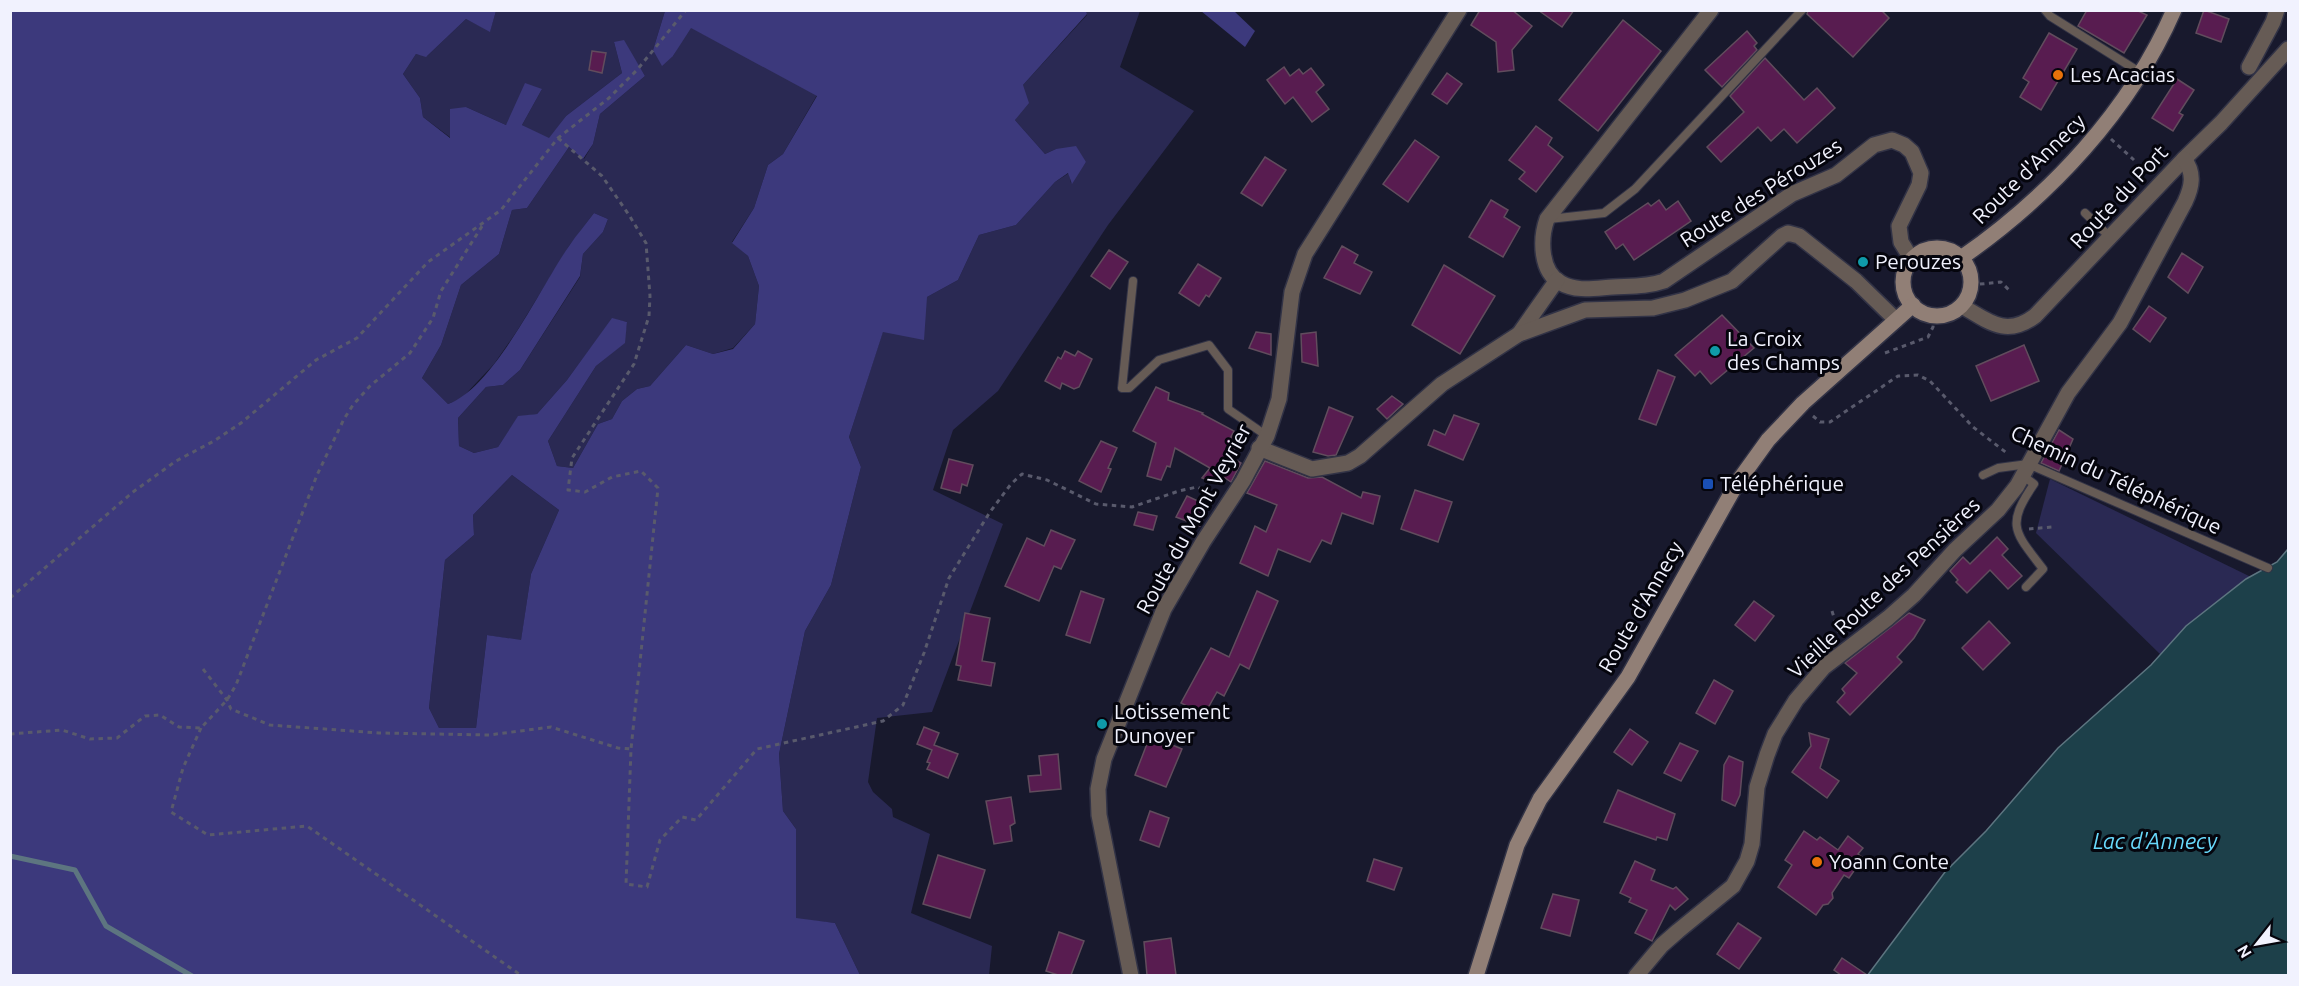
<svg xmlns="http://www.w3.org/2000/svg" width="2299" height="986" font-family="Ubuntu,sans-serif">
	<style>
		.green { fill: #2a2953 }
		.forest { fill: #3c397c; fill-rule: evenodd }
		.water { fill: #1d404a; stroke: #5d7580; stroke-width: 1.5 }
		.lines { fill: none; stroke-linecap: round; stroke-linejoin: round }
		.stream { stroke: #5d7580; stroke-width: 5 }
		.building { fill: #581c50; stroke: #614c5d; stroke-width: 1.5 }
		.lane-casing { stroke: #323346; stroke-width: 10 }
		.street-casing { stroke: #323346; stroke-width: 18 }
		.secondary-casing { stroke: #323346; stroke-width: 18 }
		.path { stroke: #595a6c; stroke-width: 3; stroke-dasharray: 4.5 4.5; stroke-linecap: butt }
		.lane { stroke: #665b55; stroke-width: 8 }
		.street { stroke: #665b55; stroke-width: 15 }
		.secondary { stroke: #917f76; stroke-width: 15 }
		.food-dot { fill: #e8710a; stroke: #05050d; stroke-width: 2 }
		.culture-dot { fill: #0f9aa8; stroke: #05050d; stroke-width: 2 }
		.transit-dot { fill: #1a4fb4; stroke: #05050d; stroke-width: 2 }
		.labels { text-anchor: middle; stroke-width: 6; stroke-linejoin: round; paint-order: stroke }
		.poi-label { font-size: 21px; fill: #f1f2fe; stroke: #05050d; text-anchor: start }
		.street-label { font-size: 21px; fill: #f1f2fe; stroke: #05050d }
		.water-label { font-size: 22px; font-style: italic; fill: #68d9fb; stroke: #05050d }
	</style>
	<rect width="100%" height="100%" fill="#18192d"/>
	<!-- green -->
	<g class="green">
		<path d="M496,11h169l-12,39 20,6 17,-29 127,68 -34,59 -15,11 -14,43 -22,34 16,14 11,30 -4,38 -22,24 -20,6 -27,-9 -36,41 -13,3 -15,12 -10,18 -14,5 -25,44 -16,-2 -9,-25 48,-75 28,-23 3,-21 -15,-3 -45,61 -30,34 -19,3 -20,30 -24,6 -15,-7 -1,-28 28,-31 17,-2 17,-15 60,-93 3,-23 20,-22 5,-13 -14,-6 -25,33 -52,85 -23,33 -33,35 -13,5 -26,-26 19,-33 20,-60 38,-31 13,-44 15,-2 42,-61 15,12 9,-15 7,-30 45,-38 -10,-16 -21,-18 8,31 -56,43 -17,23 -27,-14 20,-36 -36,36 -40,-18 -15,31 -28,-21 -3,-19 -17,-24 13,-20 11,2 39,-37 24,12z"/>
		<path d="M1086,11h54l-20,56 74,44 -86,114 -110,166 -45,39 -20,60 70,34 -71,188 -55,6 -9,64 5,10 19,17 1,8 37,17 -19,79 81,33 -3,29h-129l-25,-52 -39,-4v-90l-13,-18 -4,-57 26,-123 26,-46 30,-118 -12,-30 34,-106 44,-34 31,-17 21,-45 37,-10 39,-43 14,-9 2,10 15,-21 -30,-13 -11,5 -30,-34 8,-35 64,-70z"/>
		<path d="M512,475l47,35 -28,64 -10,67 -34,-6 -11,93h-37l-10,-20 16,-148 29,-25 -1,-20z"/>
		<path d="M2050,479l201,98 -90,78 -125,-122z"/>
	</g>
	<!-- forest -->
	<g class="forest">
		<path d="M10,11h486l-6,21 -24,-13 -40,38 -10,-3 -13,20 17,24 3,19 27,21v-29l16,-2 40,18 19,-42 17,6 -20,36 27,13 17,-22 56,-43 -8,-31 10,-2 21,36 -45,38 -7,30 -10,15 -14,-12 -42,61 -15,2 -13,44 -38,31 -20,60 -19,33 26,26c46,-16 93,-118 121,-158 8,-12 17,-22 25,-33l14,6 -5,13 -20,22 -3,22 -60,94 -17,15 -17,2 -28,31 1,28 15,7 24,-6 20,-31 19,-2 30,-34 45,-62 15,4 -2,21 -29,23 -48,75 9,25 16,2 25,-44 14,-5 10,-18 15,-12 13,-3 36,-41 27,9 20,-5 22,-25 4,-38 -11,-30 -16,-13 22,-35 14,-43 15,-11 34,-58 -126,-68 -18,28 -11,10 -9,-16 12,-39h421l1,3 -64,71 6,18 -14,17 30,34 11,-5 20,-3 10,16 -14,22 -4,-11 -13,9 -39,43 -37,10 -21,45 -31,17 -3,43 -41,-8 -34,105 12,30 -30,118 -26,46 -26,123 4,57 13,18v89l39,5 25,52h-849zM512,475l47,35 -28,64 -10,66 -34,-5 -11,93h-37l-10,-20 16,-148 29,-25 -1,-20z"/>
		<path d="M1201,11h33l21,20 -10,16z"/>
	</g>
	<!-- water -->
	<path class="water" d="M2288,549v426l-421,1 78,-104 41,-41 72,-83 93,-83 35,-39 60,-47 31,-17z"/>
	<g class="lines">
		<!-- stream -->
		<path class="stream" d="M10,856l65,14 31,56 86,50"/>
	</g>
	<!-- building -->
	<g class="building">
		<path d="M1480,10h32l20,16 -20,24 2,20 -16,2 -2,-30 -25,-17z"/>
		<path d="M1538,10h36l-12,17z"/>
		<path d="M1808,10h73l8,8 -36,39 -46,-43z"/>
		<path d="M2087,10h49l11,5 -23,38 -46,-27z"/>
		<path d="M2204,10l25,9 -8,23 -25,-9z"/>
		<path d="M1623,20l38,31 -63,80 -39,-31z"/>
		<path d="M1747,31l10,12 -3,3 3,4 -35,37 -17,-17z"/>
		<path d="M2049,33l28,16 -36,61 -21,-13 9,-15 -6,-4z"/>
		<path d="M592,51l14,2 -4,20 -13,-3z"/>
		<path d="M1765,58l39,42 13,-12 18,20 -38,35 -13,-14 -13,12 -13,-14 -37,35 -14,-15 37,-35 -14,-16z"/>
		<path d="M1284,67l6,9 9,-7 4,5 8,-6 13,17 -8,7 13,17 -17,13 -19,-25 -8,7 -18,-24z"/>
		<path d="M1447,73l15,11 -15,20 -15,-10z"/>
		<path d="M2177,79l17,11 -15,23 4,2 -10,16 -21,-13z"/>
		<path d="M1536,126l16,12 -4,7 15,12 -27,35 -17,-13 6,-7 -16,-12z"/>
		<path d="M1415,140l24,17 -31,45 -25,-18z"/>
		<path d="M1265,157l21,13 -24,36 -21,-13z"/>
		<path d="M1491,200l17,10 -4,7 16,10 -17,30 -34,-20z"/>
		<path d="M1659,200l7,10 12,-9 13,20 -57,39 -11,-16 -7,5 -11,-17 43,-29 3,3z"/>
		<path d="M1342,246l16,9 -4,8 18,9 -12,22 -36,-16z"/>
		<path d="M1109,250l19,12 -18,27 -19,-13z"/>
		<path d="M2182,253l21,14 -15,26 -20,-16z"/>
		<path d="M1198,264l23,14 -12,19 -3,-2 -7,11 -20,-13z"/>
		<path d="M1444,265l51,31 -35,58 -48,-29z"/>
		<path d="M2149,306l17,12 -16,24 -17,-13z"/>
		<path d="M1722,315l32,33 -43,36 -11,-13 -5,5 -20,-21z"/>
		<path d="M1256,332l15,2v21l-22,-7z"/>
		<path d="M1316,332l2,34 -16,-4 -1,-28z"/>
		<path d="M2024,345l15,36 -48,20 -15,-35z"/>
		<path d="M1065,351l10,5 3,-5 14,8 -13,28 -5,2 -12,-6 -2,6 -15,-8 13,-24 3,2z"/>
		<path d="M1658,370l17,7 -19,48 -17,-6z"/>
		<path d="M1156,387l13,6 -1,7 35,13 -1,1 32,17 -5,9 4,-5 6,3 -8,19 10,6 -10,19 -9,-6 -3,8 -17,-6 8,-10 -35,-20 -5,19 -3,-1 -6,14 -14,-4 9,-33 -23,-12z"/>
		<path d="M1392,396l11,8 -16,15 -10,-10z"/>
		<path d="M1329,407l24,10 -17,38 -8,1 -15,-4z"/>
		<path d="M1454,415l25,9 -16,36 -35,-15 6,-15 11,5z"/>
		<path d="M2059,430l14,9 -14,32 -18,-8z"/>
		<path d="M1101,441l16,7 -9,20 3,1 -10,23 -22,-11z"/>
		<path d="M949,459l24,6 -6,21 -5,-2 -2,9 -19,-5z"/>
		<path d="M1265,461l43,17 14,-1 39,21 2,-6 17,4 -7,28 -31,-11 -11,31 -9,-4 -12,22 -32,-13 -10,27 -28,-13 15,-37 11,6 11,-27 -30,-12z"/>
		<path d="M1415,490l37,12 -14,40 -37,-13z"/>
		<path d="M1187,496l22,10 -9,20 -24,-9z"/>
		<path d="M1138,512l19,4 -4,14 -19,-5z"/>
		<path d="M1051,530l24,10 -14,29 -7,-3 -15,35 -34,-15 22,-48 17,8z"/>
		<path d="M1997,537l11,12 -6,6 20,21 -14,13 -18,-19 -23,23 -11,-11 2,-2 -8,-9 13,-14 7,7z"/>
		<path d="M1081,591l23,8 -14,44 -24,-8z"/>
		<path d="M1257,591l21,10 -29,68 -9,-5 -16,32 -7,-4 -13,23 -23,-12 30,-55 18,9z"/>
		<path d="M1754,601l20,15 -19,25 -20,-16z"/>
		<path d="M965,613l25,5 -8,43 13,2 -4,23 -33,-6 3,-14 -5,-1z"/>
		<path d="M1909,613l16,7 -11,18 -17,19 5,5 -52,53 -13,-13 8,-9 -3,-4 15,-16 -12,-10z"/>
		<path d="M1989,621l21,22 -27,27 -21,-22z"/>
		<path d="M1714,680l19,11 -18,33 -19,-11z"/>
		<path d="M924,727l15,6 -5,12 24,9 -10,24 -21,-9 3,-6 -3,-1 5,-12 -15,-6z"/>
		<path d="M1630,729l18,13 -16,23 -18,-13z"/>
		<path d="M1809,733l20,6 -9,29 19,13 -12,17 -35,-26 19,-26z"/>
		<path d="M1150,736l32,13 -16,38 -31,-12z"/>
		<path d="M1680,743l18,8 -17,30 -17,-8z"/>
		<path d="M1058,754l3,35 -31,3 -2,-16 13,-1 -2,-19z"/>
		<path d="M1729,756l14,6 -3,33 -5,11 -13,-6 2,-35z"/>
		<path d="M1618,790l57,24 -8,26 -10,-3 -1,3 -52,-18z"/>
		<path d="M1011,797l4,26 -5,3 2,15 -18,3 -8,-43z"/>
		<path d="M1150,811l19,7 -10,29 -19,-7z"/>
		<path d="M1804,831l13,9 3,-3 18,13 10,-14 15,12 -5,6 5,4 -14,20 -5,-3 -12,18 1,5 -5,6 -5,1 -7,10 -38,-28 14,-22 -7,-5z"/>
		<path d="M938,855l47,15 -15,48 -47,-14z"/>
		<path d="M1374,859l28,9 -8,22 -27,-9z"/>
		<path d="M1635,861l20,9 -4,10 22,9 3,-2 12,12 -13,11 -5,-5 -18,36 -17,-8 12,-23 -18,-8 2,-4 -11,-5z"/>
		<path d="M1553,894l26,6 -9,36 -29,-8z"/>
		<path d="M1738,923l23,15 -22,31 -22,-15z"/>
		<path d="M1059,932l25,9 -13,34h-13l-12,-4z"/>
		<path d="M1171,938l5,37h-29l-3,-33z"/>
		<path d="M1842,958l25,17h-26l-7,-5z"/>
	</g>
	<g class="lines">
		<defs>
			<g id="lane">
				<path d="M2045,10l5,6 91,57"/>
				<path d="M2085,213l25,24"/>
				<path d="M1549,219l55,-6 31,-24 167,-179"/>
				<path d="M1133,281l-11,107h7l30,-28 50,-15 19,25v39l39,27"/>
				<path d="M1983,475l15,-7 30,-4 240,104"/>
				<path d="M2023,476l11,8c-29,42 -19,48 9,85l-17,18"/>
			</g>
			<g id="street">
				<path d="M1711,10l-164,209c-7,20 -7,53 14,64 15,9 35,5 52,4 17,-1 34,0 51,-6l128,-87 44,-19 38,-30 18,-5 12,5 8,7 9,21 -2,12 -20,41 2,16 11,18"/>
				<path d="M2249,67l24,-45 4,-12"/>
				<path d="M1962,306c26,15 44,32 73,10l149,-157 37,-36 67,-74"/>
				<path d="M1519,334l38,-54"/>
				<path d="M1259,448l53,21 36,-6 12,-7 82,-72 77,-50 66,-24 68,-2 32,-8 47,-19 50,-45 6,-3 11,3 57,45 40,39"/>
				<path d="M1131,976l-32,-161 -1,-26 6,-30 60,-150 39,-67 40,-61 24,-45 12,-37 13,-107 13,-38 154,-244"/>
				<path d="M1636,976l26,-31 16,-14 55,-45 14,-25 5,-17 5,-57 10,-32 8,-21 21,-34 28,-33 64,-49 26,-23 41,-45 43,-40 19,-24 51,-93 52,-70 65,-121c7,-15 10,-29 -1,-43"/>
			</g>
			<g id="secondary">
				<circle cx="1937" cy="282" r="34"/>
				<path d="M1961,258c89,-62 169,-147 213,-248"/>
				<path d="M1476,976l41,-131 23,-46 88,-122 109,-194 31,-43 35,-37 110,-98"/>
			</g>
		</defs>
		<!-- lane casing -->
		<use href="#lane" class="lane-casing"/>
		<!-- street casing -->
		<use href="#street" class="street-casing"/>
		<!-- secondary casing -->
		<use href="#secondary" class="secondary-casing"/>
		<!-- path -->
		<g class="path">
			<path d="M558,138l44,38 27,39 17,28 4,53 -1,20 -15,48 -62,94 -4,32 17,2 27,-15 29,-6 17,17 -27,261 -5,135 21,3 13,-47 22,-23 14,3 61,-71 126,-28 20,-16 21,-52 25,-75 41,-66 21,-28 11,-10 25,6 49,24 36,3 47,-16 18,-4 19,8"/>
			<path d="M2111,139l23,21"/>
			<path d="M1971,285l30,-3 10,10"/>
			<path d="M1885,353l43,-16 5,-10 1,-11"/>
			<path d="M1813,416l7,6h10l68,-46 20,-1 12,6 43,46 35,27"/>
			<path d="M2029,529l23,-2"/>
			<path d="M10,598l123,-106 43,-31 38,-20 27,-18 75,-63 41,-22 71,-76 73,-52 57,-72 51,-40 28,-28 49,-60"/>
			<path d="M1832,611l7,23"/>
			<path d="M203,669l24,31 4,9 39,16 109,8 110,2 62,-8 67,21 13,1"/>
			<path d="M201,728l-18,40 -12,44 37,23 99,-9 215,150"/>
			<path d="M10,734l52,-4 28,9 27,-1 28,-22 15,-1 19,12 22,1 26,-28 9,-15 81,-210 27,-56 9,-14 17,-19 40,-33 23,-35 8,-27 43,-68"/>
		</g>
		<!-- lane -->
		<use href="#lane" class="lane"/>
		<!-- street -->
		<use href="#street" class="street"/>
		<!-- secondary -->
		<use href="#secondary" class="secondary"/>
	</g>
	<!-- markers -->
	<g class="food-dot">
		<circle cx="2058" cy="75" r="6"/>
		<circle cx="1817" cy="862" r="6"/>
	</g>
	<g class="culture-dot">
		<circle cx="1863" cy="262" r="6"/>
		<circle cx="1715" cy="351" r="6"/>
		<circle cx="1102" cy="724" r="6"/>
	</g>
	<rect class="transit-dot" x="1702" y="478" width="12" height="12" rx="3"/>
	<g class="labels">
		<!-- poi labels -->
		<g class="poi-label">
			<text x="2070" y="82">Les Acacias</text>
			<text x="1875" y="269">Perouzes</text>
			<text x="1727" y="346">La Croix<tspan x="1727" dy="24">des Champs</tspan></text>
			<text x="1720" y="491">Téléphérique</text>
			<text x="1114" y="719">Lotissement<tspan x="1114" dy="24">Dunoyer</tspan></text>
			<text x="1829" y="869">Yoann Conte</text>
		</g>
		<!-- street labels -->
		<g class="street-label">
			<text transform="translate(2029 169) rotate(-44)" y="7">Route d'Annecy</text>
			<text transform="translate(1761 193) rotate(-32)" y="7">Route des Pérouzes</text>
			<text transform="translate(2119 197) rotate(-47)" y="7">Route du Port</text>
			<text transform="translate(2116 480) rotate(25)" y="7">Chemin du Téléphérique</text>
			<text transform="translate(1194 519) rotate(-61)" y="7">Route du Mont Veyrier</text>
			<text transform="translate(1884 588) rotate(-43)" y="7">Vieille Route des Pensières</text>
			<text transform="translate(1641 607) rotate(-60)" y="7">Route d'Annecy</text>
		</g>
		<!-- water labels -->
		<g class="water-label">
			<text x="2155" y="849">Lac d'Annecy</text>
		</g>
	</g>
	<!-- border -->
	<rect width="2299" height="986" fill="none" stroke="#f1f2fe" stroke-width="24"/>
	<!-- north arrow -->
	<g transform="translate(2257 944) rotate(239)" stroke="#05050d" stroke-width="4.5" paint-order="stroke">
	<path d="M0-4.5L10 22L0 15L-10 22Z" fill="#f1f2fe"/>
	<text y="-9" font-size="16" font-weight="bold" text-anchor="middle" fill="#f1f2fe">N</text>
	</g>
</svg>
